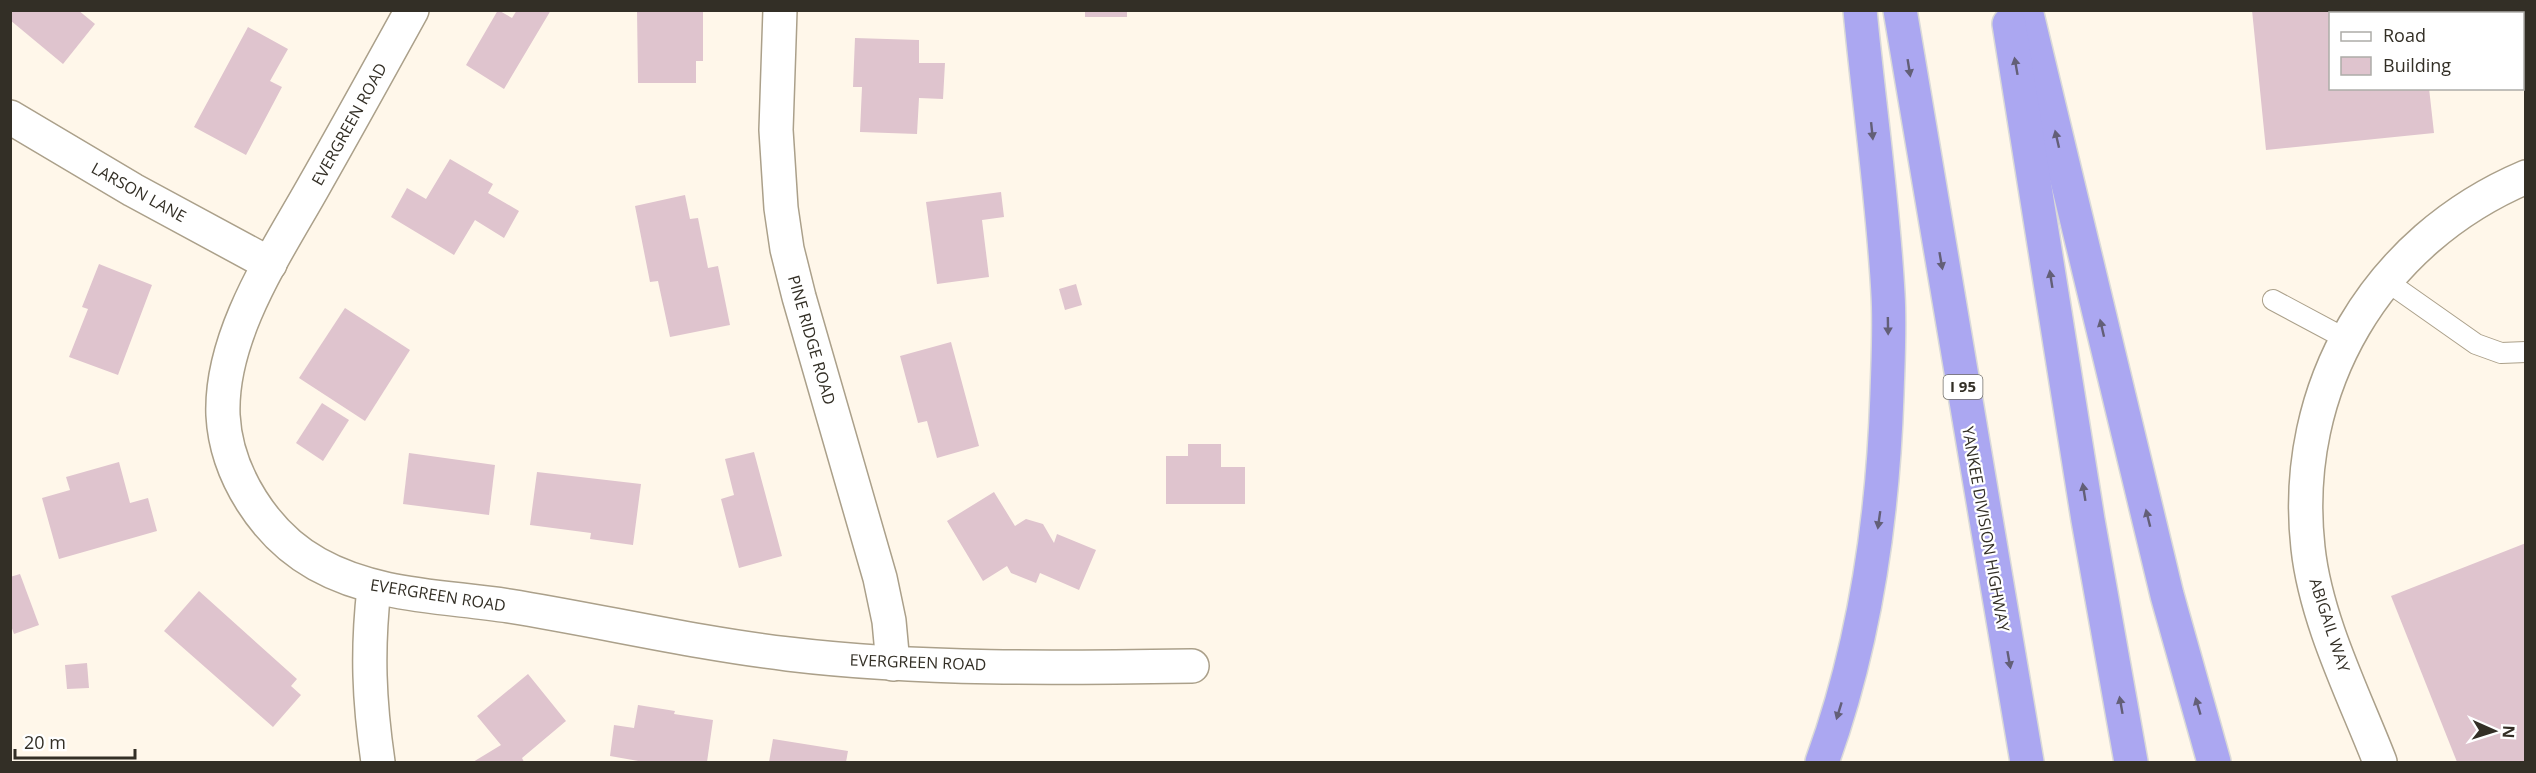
<svg xmlns="http://www.w3.org/2000/svg" width="2536" height="773" font-family="'Open Sans',sans-serif">
	<style>
		.building { fill: #dfc4ce }
		.lines { fill: none; stroke-linecap: round; stroke-linejoin: round }
		.service-casing { stroke: #aba08a; stroke-width: 22 }
		.minor-casing { stroke: #aba08a; stroke-width: 36 }
		.motorway-casing { stroke: #dadad8; stroke-width: 36 }
		.service { stroke: #fff; stroke-width: 20 }
		.minor { stroke: #fff; stroke-width: 33 }
		.motorway { stroke: #aba7f1; stroke-width: 33 }
		.oneway { fill: #635f77 }
		.labels { text-anchor: middle; stroke-width: 4.5; stroke-linejoin: round; paint-order: stroke }
		.shield { fill: #fff; stroke: #706d67; stroke-width: 1.5 }
		.shield-label { font-size: 15px; font-weight: bold; fill: #332f26 }
		.street-label { font-size: 16px; fill: #332f26; stroke: #fff }
	</style>
	<rect width="100%" height="100%" fill="#fff7ea"/>
	<!-- building -->
	<g class="building">
		<path d="M10,10h68l17,14 -32,40 -53,-44z"/>
		<path d="M498,10l14,8 5,-8h34l-47,79 -38,-24z"/>
		<path d="M637,10h66v51h-7v22h-58z"/>
		<rect x="1085" y="10" width="42" height="7"/>
		<path d="M2252,10h170v4h-92v74h99l5,45 -168,17z"/>
		<path d="M248,27l40,22 -18,32 12,6 -36,68 -52,-28z"/>
		<path d="M855,38l64,2v23h26l-2,36 -24,-1 -2,36 -57,-2 2,-45h-9z"/>
		<path d="M450,159l43,25 -5,9 31,18 -15,27 -29,-18 -21,35 -63,-38 16,-29 19,11z"/>
		<path d="M1001,192l3,25 -22,3 7,57 -52,7 -11,-82z"/>
		<path d="M685,195l5,24 8,-1 10,50 10,-2 12,59 -60,12 -12,-56 -8,1 -15,-76z"/>
		<path d="M99,264l53,21 -34,90 -49,-18 19,-48 -6,-2z"/>
		<path d="M1076,284l6,21 -17,5 -6,-21z"/>
		<path d="M345,308l65,42 -45,71 -66,-43z"/>
		<path d="M951,342l28,104 -42,12 -10,-37 -9,2 -18,-67z"/>
		<path d="M322,403l27,17 -26,41 -27,-18z"/>
		<path d="M1188,444h33v23h24v37h-79v-48h22z"/>
		<path d="M754,452l28,104 -43,12 -18,-69 13,-4 -9,-36z"/>
		<path d="M409,453l86,12 -6,50 -86,-11z"/>
		<path d="M119,462l11,41 18,-5 9,33 -98,28 -17,-61 28,-8 -4,-13z"/>
		<path d="M537,472l104,12 -8,61 -43,-6 1,-6 -61,-8z"/>
		<path d="M994,492l21,34 11,-7 17,5 11,19 3,-9 39,16 -17,40 -39,-17 -4,10 -25,-10 -4,-7 -24,15 -36,-60z"/>
		<path d="M2526,543v219h-69l-66,-166z"/>
		<path d="M20,574l19,51 -25,9 -4,-11v-46z"/>
		<path d="M199,591l98,88 -6,7 10,9 -28,32 -109,-96z"/>
		<path d="M87,663l2,25 -22,1 -2,-24z"/>
		<path d="M528,674l38,47 -44,37 2,4h-51l28,-17 -24,-29z"/>
		<path d="M638,705l37,6 -1,3 39,6 -6,42h-63l-34,-6 4,-31 20,3z"/>
		<path d="M773,739l75,12 -2,11h-77z"/>
	</g>
	<g class="lines">
		<defs>
			<g id="service">
				<path d="M2385,280l91,64 25,9 25,-1"/>
				<path d="M2273,300l73,39"/>
			</g>
			<g id="minor">
				<path d="M412,10c-32,58 -64,116 -97,174 -38,68 -95,150 -92,231 3,59 42,120 94,149 59,33 127,32 192,42 93,15 185,37 279,48 134,16 270,14 404,12"/>
				<path d="M780,10l-4,120 5,78 6,41 12,48 81,281 9,43 4,43"/>
				<path d="M10,117l123,73 137,74"/>
				<path d="M374,588c-7,63 -5,112 4,174"/>
				<path d="M2380,762c-26,-67 -64,-141 -72,-214 -18,-161 69,-308 218,-371"/>
			</g>
			<g id="motorway">
				<path d="M1900,10l127,752"/>
				<path d="M2026,10l141,585 47,167"/>
				<path d="M2009,24l79,496 43,242"/>
				<path d="M1822,762c43,-118 61,-243 65,-368 1,-33 3,-66 1,-100 -5,-94 -19,-189 -28,-284"/>
			</g>
		</defs>
		<!-- service casing -->
		<use href="#service" class="service-casing"/>
		<!-- minor casing -->
		<use href="#minor" class="minor-casing"/>
		<!-- motorway casing -->
		<use href="#motorway" class="motorway-casing"/>
		<!-- service -->
		<use href="#service" class="service"/>
		<!-- minor -->
		<use href="#minor" class="minor"/>
		<!-- motorway -->
		<use href="#motorway" class="motorway"/>
	</g>
	<!-- one-way arrows -->
	<defs><path id="oneway-solid" d="M-6-.8H1V-3.2L6.5 0L1 3.2V.8H-6Z" transform="scale(1.5)"/></defs>
	<g class="oneway">
		<use href="#oneway-solid" transform="translate(2016 66) rotate(-100)"/>
		<use href="#oneway-solid" transform="translate(1909 68) rotate(81)"/>
		<use href="#oneway-solid" transform="translate(1872 131) rotate(84)"/>
		<use href="#oneway-solid" transform="translate(2057 139) rotate(-103)"/>
		<use href="#oneway-solid" transform="translate(1941 261) rotate(80)"/>
		<use href="#oneway-solid" transform="translate(2051 279) rotate(-99)"/>
		<use href="#oneway-solid" transform="translate(1888 326) rotate(89)"/>
		<use href="#oneway-solid" transform="translate(2102 328) rotate(-103)"/>
		<use href="#oneway-solid" transform="translate(2084 492) rotate(-99)"/>
		<use href="#oneway-solid" transform="translate(2148 518) rotate(-104)"/>
		<use href="#oneway-solid" transform="translate(1879 520) rotate(98)"/>
		<use href="#oneway-solid" transform="translate(2009 660) rotate(80)"/>
		<use href="#oneway-solid" transform="translate(2121 705) rotate(-100)"/>
		<use href="#oneway-solid" transform="translate(2198 706) rotate(-106)"/>
		<use href="#oneway-solid" transform="translate(1839 711) rotate(107)"/>
	</g>
	<g class="labels">
		<!-- shield labels -->
		<rect class="shield" x="1943.5" y="375" width="39" height="24" rx="4.5"/>
		<g class="shield-label">
			<text x="1963" y="392">I 95</text>
		</g>
		<!-- street labels -->
		<g class="street-label">
			<text transform="translate(349 124) rotate(-61)" y="6">EVERGREEN ROAD</text>
			<text transform="translate(139 192) rotate(29)" y="6">LARSON LANE</text>
			<text transform="translate(812 340) rotate(74)" y="6">PINE RIDGE ROAD</text>
			<text transform="translate(1986 529) rotate(80)" y="6">YANKEE DIVISION HIGHWAY</text>
			<text transform="translate(438 595) rotate(9)" y="6">EVERGREEN ROAD</text>
			<text transform="translate(2330 625) rotate(72)" y="6">ABIGAIL WAY</text>
			<text transform="translate(918 662) rotate(2)" y="6">EVERGREEN ROAD</text>
		</g>
	</g>
	<!-- border -->
	<rect width="2536" height="773" fill="none" stroke="#332f26" stroke-width="24"/>
	<!-- legend -->
	<rect x="2329" y="12" width="195" height="78" fill="#ffffff" stroke="#adaca8" stroke-width="1.5"/>
	<rect x="2341" y="32" width="30" height="9" fill="#ffffff" stroke="#adaca8" stroke-width="1.5"/>
	<text x="2383" y="42" font-size="18" fill="#332f26">Road</text>
	<rect x="2341" y="57" width="30" height="18" fill="#dfc4ce" stroke="#adaca8" stroke-width="1.5"/>
	<text x="2383" y="72" font-size="18" fill="#332f26">Building</text>
	<!-- north arrow -->
	<g transform="translate(2494 731) rotate(93)" stroke="#ffffff" stroke-width="4.5" paint-order="stroke">
	<path d="M0-4.5L10 22L0 15L-10 22Z" fill="#332f26"/>
	<text y="-9" font-size="16" font-weight="bold" text-anchor="middle" fill="#332f26">N</text>
	</g>
	<!-- scale -->
	<path d="M15 749v9h120v-9" fill="none" stroke="#332f26" stroke-width="3"/>
	<text x="24" y="749" font-size="18" fill="#332f26" stroke="#ffffff" stroke-width="4.5" paint-order="stroke">20 m</text>
</svg>
